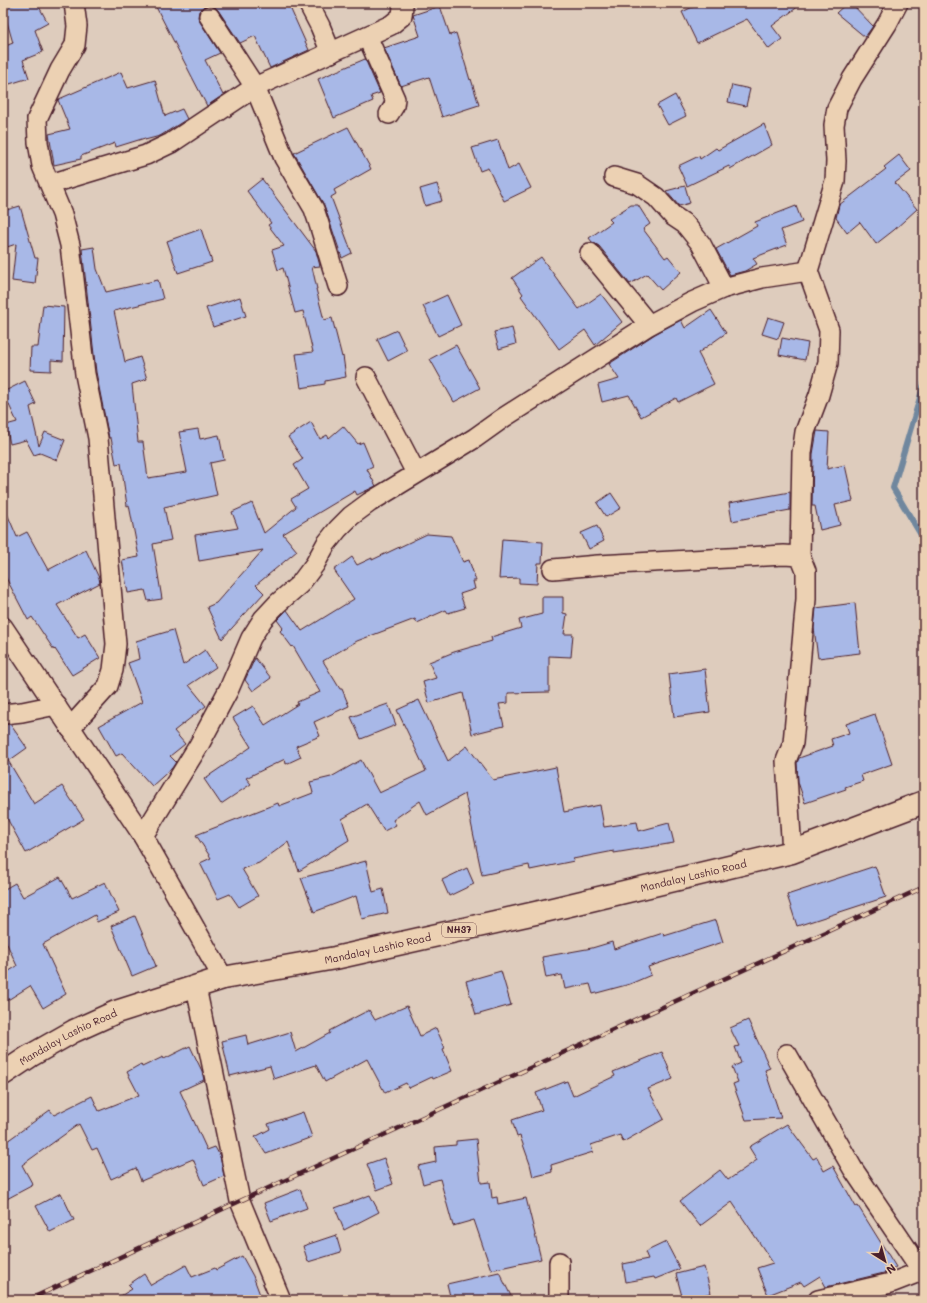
<svg xmlns="http://www.w3.org/2000/svg" width="927" height="1303" font-family="Mali,sans-serif">
	<style>
		.lines { fill: none; stroke-linecap: round; stroke-linejoin: round }
		.stream { stroke: #6f879e; stroke-width: 6 }
		.building { fill: #a8b8e7; stroke: #4a1f2b }
		.street-casing { stroke: #4a1f2b; stroke-width: 22 }
		.highway-casing { stroke: #4a1f2b; stroke-width: 25 }
		.street { stroke: #ecd1b3; stroke-width: 19 }
		.highway { stroke: #ecd1b3; stroke-width: 22 }
		.rail-casing { stroke: #4a1f2b; stroke-width: 4.5 }
		.rail { stroke: #ecd1b3; stroke-width: 3; stroke-dasharray: 9; stroke-linecap: butt }
		.labels { text-anchor: middle; stroke-width: 3.5; stroke-linejoin: round; paint-order: stroke }
		.shield { fill: #ecd1b3; stroke: #7b5454; stroke-width: 1 }
		.shield-label { font-size: 9px; font-weight: bold; fill: #4a1f2b }
		.street-label { font-size: 10px; fill: #4a1f2b; stroke: #ecd1b3 }
	</style>
	<rect width="100%" height="100%" fill="#deccbd"/>
	<filter id="ink" filterUnits="userSpaceOnUse"><feTurbulence type="fractalNoise" baseFrequency=".025" numOctaves="2"/><feDisplacementMap in="SourceGraphic" scale="8" xChannelSelector="R" yChannelSelector="G"/><feConvolveMatrix kernelMatrix="1 2 1 2 8 2 1 2 1" color-interpolation-filters="sRGB"/></filter>
	<g filter="url(#ink)">
		<g class="lines">
			<!-- stream -->
			<path class="stream" d="M924,384l-31,104 31,52"/>
		</g>
		<!-- building -->
		<g class="building">
			<path d="M19,3h18l11,20 -13,7 8,22 -20,8 6,18 -26,8v-39l10,-4 -10,-35z"/>
			<path d="M154,3h134l21,47 -39,18 -15,-32 -15,7 -22,-33 -4,-4 -6,-1 -5,2 -4,4 -1,6 2,5 20,31 -15,7 18,35 -16,11z"/>
			<path d="M701,3h102l-31,23 10,13 -13,10 -22,-30 -50,24 -15,-31z"/>
			<path d="M847,3h4l22,23 -8,11 -29,-24z"/>
			<path d="M440,6l10,29 6,-2 14,47 1,-1 8,26 -37,12 -13,-40 -28,9 -17,-38 36,-12 -7,-21z"/>
			<path d="M365,59l15,34 -9,3 2,5 -39,17 -16,-39z"/>
			<path d="M121,72l7,16 27,-8 10,36 17,-7 5,10 -27,17 -15,4v-2l-29,9 -1,-4 -34,13v3l-27,6 -5,-31 21,-5 -12,-29 1,-1z"/>
			<path d="M732,85l18,4 -4,17 -18,-4z"/>
			<path d="M675,95l11,21 -18,9 -11,-20z"/>
			<path d="M764,124l8,21 -42,24 -1,-3 -42,20 -9,-20 21,-10 1,3 16,-11 2,2z"/>
			<path d="M348,127l23,42 -37,21 2,4 -5,3 21,56 -10,5 -18,-53 -30,-52z"/>
			<path d="M498,140l10,30 11,-6 12,24 -27,13 -16,-33 -8,3 -8,-23z"/>
			<path d="M899,155l12,16 -16,12 22,26 -23,21 -18,14 -16,-22 -13,11 -11,-15 3,-13 47,-36 -2,-2z"/>
			<path d="M262,179l54,72 4,15 -8,1 5,22h-1l8,31 8,-2 10,39 1,-1 3,21 -21,4v3l-24,4 -5,-34 17,-2 -10,-41 -8,2 -12,-45 -5,2 -6,-20 12,-4 -16,-21 3,-2 -24,-32z"/>
			<path d="M437,184l5,17 -17,5 -5,-17z"/>
			<path d="M685,186l5,17 -11,3 -13,-15z"/>
			<path d="M631,205h7l12,19 -7,5 22,29 3,-2 13,16 -20,18 -14,-16 -17,10 -31,-38 -7,-4 -3,-4 23,-16 -3,-3z"/>
			<path d="M20,206l15,52h3l-3,26 -23,-3 4,-37 -9,3 -4,-14v-22z"/>
			<path d="M796,206l6,16 -21,8 6,15 -34,13 4,6 -12,7 -15,4 -14,-26 41,-23 -2,-4z"/>
			<path d="M201,229l11,33 -34,11 -11,-32z"/>
			<path d="M94,247l3,22 9,23 52,-12 5,19 -49,12 11,51 15,-5 7,22 -15,5 6,58h5l5,36 39,-6 -8,-40 19,-3 2,10 19,-4 5,25 -14,3 7,32 -53,12 7,33 -18,4 9,55 -14,2 -3,-11 -17,3 -6,-33 17,-3 -10,-52 -2,1 -6,-43 -5,1 -5,-26h-2l-13,-66 -14,-123z"/>
			<path d="M541,257l38,52 22,-15 21,28 -27,23 -10,-15 -26,19 -38,-53 2,-2 -11,-16z"/>
			<path d="M447,295l14,30 -23,11 -15,-30z"/>
			<path d="M240,297l6,19 -33,11 -7,-19z"/>
			<path d="M43,305l21,2 -1,54 -12,-1v11l-21,-1 1,-23h7z"/>
			<path d="M711,310l15,23 -28,20 16,31 -36,18 -2,-4 -35,19 -12,-22 -27,7 -4,-17 21,-6 -10,-15 46,-30 26,-14 4,8z"/>
			<path d="M768,317l16,5 -6,17 -16,-5z"/>
			<path d="M512,328l4,16 -17,5 -5,-17z"/>
			<path d="M397,330l10,21 -19,10 -11,-22z"/>
			<path d="M782,338l26,5 -3,17 -26,-5z"/>
			<path d="M456,345l24,43 -26,14 -24,-43z"/>
			<path d="M25,381l11,23 -6,3 9,39 6,-14 20,8 -8,20 -17,-7 -6,2 -8,-15 -16,4 -4,-19 11,-3 -14,-30z"/>
			<path d="M311,422l9,17 7,-4 2,3 14,-12 15,18 5,-2 10,24 -6,3 9,17 -19,9 -2,-4 -72,43 14,17 -41,34 8,8 -42,46 -15,-32 9,-4 47,-53 -64,11 -4,-26 43,-7 -6,-16 20,-9 12,30 32,-26 -5,-8 17,-10 -14,-24 9,-6 -15,-22z"/>
			<path d="M817,431l12,1 -2,37 18,-4 8,36 -18,4 5,20 -20,5 -5,-24h-3l1,-52z"/>
			<path d="M790,492v18l-58,11 -3,-18z"/>
			<path d="M611,493l10,15 -15,9 -9,-14z"/>
			<path d="M3,504l14,33 10,-5 21,38 38,-20 13,28 1,5 -43,22 21,33 7,-4 15,24 -28,17 -17,-26 -1,1 -22,-33 -4,3 -25,-48z"/>
			<path d="M597,526l7,15 -15,8 -8,-16z"/>
			<path d="M427,534l24,2 12,26 6,-2 7,21h-3l2,8 -15,5 5,14 -17,5 -2,-3 -29,13 -2,-4 -58,22 -34,20 17,28h2l7,17 -35,16 6,14 -24,10 5,11 -15,7 -1,-5 -39,19 5,6 -30,20 -17,-25 47,-32 -18,-29 20,-12 12,19 33,-21 -1,-2 23,-10 -27,-46 -1,1 -12,-16 3,-3 -6,-8 10,-10 15,21 52,-32 -20,-29 18,-13 5,8 15,-7v2z"/>
			<path d="M502,539l41,3 -1,21h-4l-1,21 -18,-1v-5l-20,1z"/>
			<path d="M542,597h21v16l4,1 -3,20h9l-2,23 -22,-1v36l-41,1v10l-9,1 5,22 -32,8 -9,-41 -34,10 -6,-21 13,-4 -7,-16 25,-10 38,-11 -1,-4 30,-9 -2,-8 23,-6z"/>
			<path d="M855,603l5,50 -42,5 -4,-30 2,-20z"/>
			<path d="M173,630l10,35 22,-15 11,17 -27,18 17,21 -32,25 11,13 -15,12 6,6 -4,6 -20,18 -30,-33 -6,3 -17,-30 43,-24 -14,-39 11,-4 -3,-18z"/>
			<path d="M255,658l16,20 -18,13 -8,-11z"/>
			<path d="M705,669l5,43 -36,5 -5,-43z"/>
			<path d="M419,700l29,61 19,-15 26,34 63,-13 8,45 36,-7 4,22 33,-5 2,9 30,-8 5,20 -60,10v-2l-41,8 1,2 -44,9 -1,-5 -47,10 -17,-81 -38,21 -7,-14 -27,19 3,5 -12,6 -17,-27 -25,15 7,21 -50,31 -11,-29 -29,21 -17,6 16,27 -19,11 -9,-13 -12,5 -18,-36 11,-5 -15,-23 82,-32 1,3 34,-13 -3,-11 21,-5 30,-17 18,33 47,-22 -29,-61z"/>
			<path d="M388,704l8,21 -35,14 -10,-22z"/>
			<path d="M875,714l17,50 -31,11 2,6 -18,6 1,2 -41,14 -7,-21 -1,-19 2,-5 34,-12 -2,-7 18,-6 -3,-9z"/>
			<path d="M10,724l17,24 -17,12 -7,-10v-25z"/>
			<path d="M3,752l31,52 28,-18 22,33 -58,34 -23,-42z"/>
			<path d="M366,861l7,31 10,-3 5,24 -26,6 -6,-23 -42,16 -13,-34z"/>
			<path d="M875,866l11,31 -89,29 -10,-31z"/>
			<path d="M467,868l7,16 -25,12 -7,-16z"/>
			<path d="M60,877l12,21 33,-16 14,30 -22,10 -2,-7 -52,29 23,50 -23,14 -13,-22 -27,17v-28l14,-9 -14,-31v-45l12,-7 8,14z"/>
			<path d="M135,916l21,50 -24,10 -21,-50z"/>
			<path d="M716,920l7,22 -75,25 3,8 -21,9 -37,10 -3,-10 -25,5 -3,-14 -16,3 -4,-21 50,-9 20,-6 2,7 49,-16 1,3z"/>
			<path d="M501,971l10,34 -35,10 -10,-34z"/>
			<path d="M407,1006l13,30 16,-8 9,20 -2,1 9,22 -19,8 -1,-2 -23,11 -3,-5 -21,10 -18,-34 -42,23 -9,-17 -42,14 -4,-13 -40,10 -8,-35 24,-6 2,10 42,-13 6,20 34,-19 -1,-2 40,-21 6,10z"/>
			<path d="M748,1020l22,48 -5,2 16,48 -35,2 -13,-36 5,-2 -6,-15 9,-4 -6,-16 4,-1 -9,-18z"/>
			<path d="M190,1046l12,25 2,9 -24,11 27,59 8,-3 5,9 4,20 -20,9 -11,-26 -52,22 -5,-13 -25,11 -14,-31 -5,2 -13,-26 -57,41 11,20 -30,16v-57l47,-34 4,5 38,-19 7,15 40,-16 -12,-23 14,-8 1,3 21,-10 1,2z"/>
			<path d="M662,1052l11,27 -25,10 16,30 -41,23 -3,-7 -29,10 2,7 -42,13 1,7 -19,5 -3,-13 -10,-28 -3,1 -5,-17 30,-10 -6,-17 31,-12 6,15 42,-20 -2,-4z"/>
			<path d="M303,1112l9,25 -46,17 -11,-17 15,-8 -2,-5z"/>
			<path d="M787,1124l26,35 4,-2 7,14 9,-5 23,41 2,-1 38,61 -8,5 -62,15 -6,-11 -16,10 -3,-4 -33,13 -11,-27 16,-5 -41,-61 -32,24 -20,-25 40,-31 8,10 29,-20 -8,-13z"/>
			<path d="M476,1139l5,44 9,-1 2,16 5,-1 1,7 28,-6 15,61 -50,11 -17,-50 -21,6 -13,-47 -17,5 -5,-18 18,-4 -1,-15 21,-2v-4z"/>
			<path d="M384,1158l9,26 -16,6 -10,-26z"/>
			<path d="M300,1189l7,19 -36,13 -7,-18z"/>
			<path d="M61,1193l13,27 -24,12 -14,-26z"/>
			<path d="M370,1195l9,17 -35,18 -9,-22z"/>
			<path d="M336,1235l5,17 -33,10 -5,-16z"/>
			<path d="M666,1242l14,27 -25,10 -1,-2 -28,5 -3,-18 25,-5 -3,-7z"/>
			<path d="M242,1256l11,20 9,24h-148l18,-11 -4,-4 16,-11 7,11 35,-20 6,12 23,-9 1,2z"/>
			<path d="M704,1267l7,26 -28,7 -7,-26z"/>
			<path d="M499,1272l14,28h-62l-4,-16z"/>
		</g>
		<g class="lines">
			<defs>
				<g id="street">
					<path d="M308,3l12,23 11,27"/>
					<path d="M209,16l46,71 29,71 30,51 5,15 19,62"/>
					<path d="M367,36l28,63 -1,7 -5,8"/>
					<path d="M614,177l23,7 19,13 17,19 12,8 16,20 23,44"/>
					<path d="M50,184l96,-29 25,-12 84,-56 136,-62 11,-9 1,-10 -1,-3"/>
					<path d="M590,253l59,72"/>
					<path d="M366,377l50,96"/>
					<path d="M800,556l2,-103 3,-21 14,-37 9,-32 1,-33 -21,-59 27,-90 1,-20 -2,-36 3,-17 15,-29 35,-55 11,-21"/>
					<path d="M553,569l45,-4 186,-10 16,1 6,15v28l-13,144 -7,18 6,91"/>
					<path d="M3,627l140,209 80,142"/>
					<path d="M3,714l19,-2 34,-7"/>
					<path d="M70,728l38,-42 5,-16 3,-26 -18,-206 -13,-64 -15,-129 -8,-31 -20,-48 -4,-24 -1,-23 23,-49 15,-25 2,-19 -3,-23"/>
					<path d="M143,836l56,-91 30,-56 22,-51 12,-19 15,-16 22,-19 15,-20 11,-20 12,-15 13,-13 19,-14 105,-64 28,-20 146,-93 43,-23 32,-14 38,-10 46,-7"/>
					<path d="M196,987l44,214 41,99"/>
					<path d="M787,1054l66,115 71,105"/>
					<path d="M559,1262v38"/>
					<path d="M818,1300l73,-17 31,-12"/>
				</g>
				<g id="highway">
					<path id="s1" d="M3,1074l27,-18 44,-25 42,-19 107,-34 112,-20 205,-46 252,-60 132,-50"/>
				</g>
			</defs>
			<!-- street casing -->
			<use href="#street" class="street-casing"/>
			<!-- highway casing -->
			<use href="#highway" class="highway-casing"/>
			<!-- street -->
			<use href="#street" class="street"/>
			<!-- highway -->
			<use href="#highway" class="highway"/>
			<defs>
				<path id="rail" d="M28,1300l212,-99 684,-314"/>
			</defs>
			<!-- rail casing -->
			<use href="#rail" class="rail-casing"/>
			<!-- rail -->
			<use href="#rail" class="rail"/>
		</g>
	</g>
	<g class="labels">
		<!-- shield labels -->
		<rect class="shield" x="442" y="923" width="34" height="14" rx="3"/>
		<g class="shield-label">
			<text x="459" y="933">NH37</text>
		</g>
		<!-- street labels -->
		<g class="street-label">
			<text dy="4" stroke="none"><textPath href="#s1" startOffset="723">Mandalay Lashio Road</textPath></text>
			<text dy="4" stroke="none"><textPath href="#s1" startOffset="399">Mandalay Lashio Road</textPath></text>
			<text dy="4" stroke="none"><textPath href="#s1" startOffset="75">Mandalay Lashio Road</textPath></text>
		</g>
	</g>
	<!-- margin -->
	<rect width="927" height="1303" fill="none" stroke="#ecd1b3" stroke-width="16"/>
	<rect x="8" y="8" width="911" height="1287" fill="none" stroke="#4a1f2b" stroke-width="1.5" filter="url(#ink)"/>
	<!-- north arrow -->
	<g transform="translate(885 1261) rotate(143)" stroke="#ecd1b3" stroke-width="3" paint-order="stroke">
	<path d="M0-3L7 15L0 10L-7 15Z" fill="#4a1f2b"/>
	<text y="-6" font-size="11" font-weight="bold" text-anchor="middle" fill="#4a1f2b">N</text>
	</g>
</svg>
